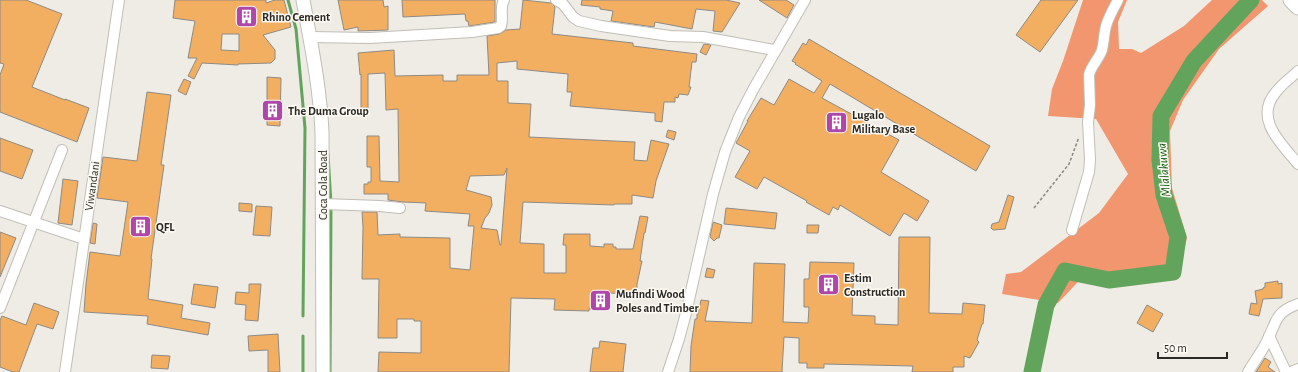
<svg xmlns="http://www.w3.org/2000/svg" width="1298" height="372" font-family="'Alegreya Sans',sans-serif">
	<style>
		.forest { fill: #f1966f }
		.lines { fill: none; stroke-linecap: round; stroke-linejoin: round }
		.stream { stroke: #62a45c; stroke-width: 3 }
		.river { stroke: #62a45c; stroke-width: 17 }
		.building { fill: #f2af62; stroke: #8f8a84; fill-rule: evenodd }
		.minor-casing { stroke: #c1beb7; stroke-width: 12 }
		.major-casing { stroke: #c1beb7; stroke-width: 15 }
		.highway-casing { stroke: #c1beb7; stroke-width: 17 }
		.path { stroke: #8a8883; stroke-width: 1.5; stroke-dasharray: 3 2; stroke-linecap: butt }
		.minor { stroke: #fff; stroke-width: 10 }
		.major { stroke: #fff; stroke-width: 13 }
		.highway { stroke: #fff; stroke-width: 15 }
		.labels { text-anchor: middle; stroke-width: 3; stroke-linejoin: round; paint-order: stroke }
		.poi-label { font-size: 12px; font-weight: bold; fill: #2b2a27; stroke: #fcfaf2; text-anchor: start }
		.street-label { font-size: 12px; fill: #2b2a27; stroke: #fcfaf2 }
		.water-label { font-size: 13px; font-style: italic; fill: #11560d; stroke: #fcfaf2 }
	</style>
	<rect width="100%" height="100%" fill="#efece5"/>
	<!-- forest -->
	<path class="forest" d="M1083,0h44l-9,22 1,27h13l9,4 43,-27 28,-26h50l6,6 -49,43 -36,51 -13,31 2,57 15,50 -10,37 -47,8 -39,-15 -33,35 -56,-9 4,-20 15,-2 78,-59 29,-39 -32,-55 -48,-3 4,-27 11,-28z"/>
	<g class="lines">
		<!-- stream -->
		<g class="stream">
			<path d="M288,0l8,29 9,99 -2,188"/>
			<path d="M328,154l3,50 -1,168"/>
			<path d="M303,336v36"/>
		</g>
		<!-- river -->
		<path class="river" d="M1032,372l14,-67 19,-34 44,9 64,-8 5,-35 -14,-42 -4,-35 1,-44 33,-55 57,-61"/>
	</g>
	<!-- building -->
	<g class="building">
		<path d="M0,0h26l36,14 -30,73 33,13v-1l24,9 -12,34 -77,-30v-37l4,-11 -4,-1z"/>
		<path d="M175,0h91v3l9,-3h9l7,27 -28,8 12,15v9l-4,4 -33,1v1l-36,-2 -8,16 -6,-3 9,-18h-9l7,-37 -22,-3zM222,34h17v17l-18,-1z"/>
		<path d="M338,0h45l1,7 4,-1v24l-30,1v-4l-14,3z"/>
		<path d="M402,0h93v22l-26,4 -1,-5h-2l-1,-7 -62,3z"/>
		<path d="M523,0l28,3 4,4 -3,27 81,9v3l64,8 -1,8h-4l-3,25h2l-3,8 -9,-1 -1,4 -3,-1v5h-11l-2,20 -7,-1v-8l-85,-7 2,-14h-5l1,-18 -51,-5v-8l-20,2v18h11v22l23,1 -2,33 106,5 -1,18 13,1 4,-21 18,4 -13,37 -3,17 -21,-3v9h-18v1l-91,-3 -3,41 24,1v29h22v-28h-3l1,-11h26v12l14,1v-3h9v3h3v2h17l7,-33 8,1 -3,16h-1l-4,28h2l-5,23v10l-28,-1 1,15 -21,1v2l-35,-1 1,-11 -44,-1 -2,74h-131l1,-20 42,1v-32h-7v-2h-17v19h-19l1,-59h-17l1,-52 -1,-15h15l1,23 22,-1v3l50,1v30l20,2 4,-44h-6l2,-12 -45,-3 1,-8 -23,-1 -15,-2v-6h-24v-10h4v-2h3v-15h-4v-31h12l1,45 19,1 -1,-73 -12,1 -1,-37 -17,1v34h-7v-34l-1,1 -2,-22 36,-3 1,26 48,-1v6h14v-6h32l-2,-39 12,-2 7,-4 14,-1zM507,168l-6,77h-1l-3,-15 -16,-2 4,-10 4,-5 3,-8 -1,-8 -25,-7 4,-14 34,-1z"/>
		<path d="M582,0h144l14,3 -18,29 -9,-1 2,-20 -19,-2 -4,20 -37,-7 -1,5 -43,-6 2,-10 -13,-2v-2l-19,-2z"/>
		<path d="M759,0h27l8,5 -7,13z"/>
		<path d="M1041,0h37l-38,52 -24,-17z"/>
		<path d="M809,39l181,107 -14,25 -146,-87 -8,14 77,42 -18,32 48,29 -12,20 -13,-8 -14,23 -50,-31 -2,5 -5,-3 -4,8 -23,-13 1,-1 -43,-24 -7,12 -22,-12 15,-26 -14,-8 12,-22h-1l14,-23 13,7 15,-26 25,14 8,-12 -27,-17 1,-1 -4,-2 11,-18 3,2z"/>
		<path d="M704,44l7,1 -5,10 -6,-3z"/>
		<path d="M267,77l14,1 -1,48 -13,-1z"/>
		<path d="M184,79l7,3 -5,13 -8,-4z"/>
		<path d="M147,92l24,3 -10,70h3l-13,94h1l-4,40 35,6 -2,13 29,5 -2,12 -61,-11 1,-8 -64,-4 2,-28 4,-32 30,4 8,-54 -31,-4 6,-41 34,4z"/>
		<path d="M668,130l8,2 -2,8 -8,-3z"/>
		<path d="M0,138l33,12 -11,29 -22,-8z"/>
		<path d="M63,179l15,2 -6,44 -14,-2z"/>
		<path d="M1008,195l6,2 -9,32 -12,1 -2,-2 1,-4 7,-2z"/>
		<path d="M239,203l13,1v8l-13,-1z"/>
		<path d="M256,206l16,1 -2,29 -17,-1z"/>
		<path d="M726,208l51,5 -2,16 -51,-5z"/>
		<path d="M713,222l9,3 -3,13h-2l-3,3 -4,-4z"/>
		<path d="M93,223l4,1 -2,20 -5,-1z"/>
		<path d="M807,225h12l-1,8h-11z"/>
		<path d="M0,232l16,6 -16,39z"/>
		<path d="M899,237h31l-1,76 33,1 1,-11 22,2 -2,19h-1l-5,16 2,2 -9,16 -6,-2v11h-11v5h-41l1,-6 -89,-2v4h-17v-5h-8v-25l-15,-1 -2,35h-92l1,-26 4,-27h2v-5h1l3,-14 8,1 -4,20 47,2 2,-60 31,1 -2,58 25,1 1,-16h-5v-28h5l1,-17 44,1 -2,52 23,1v8l23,1z"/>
		<path d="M707,268l8,2 -2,8 -8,-1z"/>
		<path d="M1278,281v3l4,-1v15l-19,1 -4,17 -10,-2 2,-11 6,1 -2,-13 8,-2v-1l2,-1v-4z"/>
		<path d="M194,284l24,3 -3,21 -24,-4z"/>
		<path d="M249,284h12l-3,37 -13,-1 1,-15 -11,-1 1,-12 13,1z"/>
		<path d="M34,303l25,9 -6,17 -16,-5 -18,48h-6l-13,-5v-47l2,-4 24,9z"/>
		<path d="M1147,305l16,9 -10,18 -16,-9z"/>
		<path d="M278,334l2,38h-12v-22l-19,1 -1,-15z"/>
		<path d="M600,341l26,3 -3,28h-33l3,-24h6z"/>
		<path d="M152,355l18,1 -2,13 -17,-1z"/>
		<path d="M1265,358l6,4 -3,5 7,5h-19z"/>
	</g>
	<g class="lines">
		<defs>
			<g id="minor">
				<path d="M556,0l7,4 10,13 6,4 22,5 69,10 33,1 71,13"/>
				<path d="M310,37l60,1 102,-6 26,-4 3,-2c3,-9 -2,-18 3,-26"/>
				<path d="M1298,71c-7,7 -16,13 -22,21 -23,27 6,52 22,72"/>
				<path d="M323,204l57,2 20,2"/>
				<path d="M0,211l84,28"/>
				<path d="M1072,230l17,-58 1,-12 -2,-38 2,-17 -1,-30c2,-9 10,-16 13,-25 2,-8 2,-16 4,-24 3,-10 8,-18 12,-26"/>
				<path d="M0,308l62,-158"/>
				<path d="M1269,336l17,36"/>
				<path d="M65,372l54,-372"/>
				<path d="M668,372l11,-33 7,-26 27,-119 12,-42 14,-35 15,-29 51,-88"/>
				<path d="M1248,372c6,-10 13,-19 18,-29 11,-20 7,-30 32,-39"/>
				<path d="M1291,372l7,-3"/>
			</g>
			<path id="major" d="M303,0c8,44 17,87 19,132l1,240"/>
			<path id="highway" d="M1291,0l7,7"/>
		</defs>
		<!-- minor casing -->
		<use href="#minor" class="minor-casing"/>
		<!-- major casing -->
		<use href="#major" class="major-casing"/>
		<!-- highway casing -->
		<use href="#highway" class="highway-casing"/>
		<!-- path -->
		<path class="path" d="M1034,208l35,-44 10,-27"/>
		<!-- minor -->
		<use href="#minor" class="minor"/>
		<!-- major -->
		<use href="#major" class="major"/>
		<!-- highway -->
		<use href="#highway" class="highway"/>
	</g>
	<!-- icons -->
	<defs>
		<symbol id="building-square" viewBox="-11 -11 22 22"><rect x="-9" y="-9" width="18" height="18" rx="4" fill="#af47aa" stroke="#fcfaf2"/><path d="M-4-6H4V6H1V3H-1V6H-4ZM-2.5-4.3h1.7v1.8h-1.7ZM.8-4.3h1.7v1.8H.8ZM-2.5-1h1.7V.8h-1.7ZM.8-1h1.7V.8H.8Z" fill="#fff"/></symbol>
	</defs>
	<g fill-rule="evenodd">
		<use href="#building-square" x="234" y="4" width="25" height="25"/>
		<use href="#building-square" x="260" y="98" width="25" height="25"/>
		<use href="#building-square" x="824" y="110" width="25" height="25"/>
		<use href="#building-square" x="128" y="214" width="25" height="25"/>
		<use href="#building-square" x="816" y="272" width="25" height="25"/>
		<use href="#building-square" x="588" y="288" width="25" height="25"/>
	</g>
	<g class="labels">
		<!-- poi labels -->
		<g class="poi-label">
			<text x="262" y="21">Rhino Cement</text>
			<text x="288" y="115">The Duma Group</text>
			<text x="852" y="119">Lugalo<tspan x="852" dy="14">Military Base</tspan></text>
			<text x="156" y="231">QFL</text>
			<text x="844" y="282">Estim<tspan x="844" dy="14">Construction</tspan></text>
			<text x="616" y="298">Mufindi Wood<tspan x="616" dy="14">Poles and Timber</tspan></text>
		</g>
		<!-- street labels -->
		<g class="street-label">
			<text transform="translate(323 185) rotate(-90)" y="4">Coca Cola Road</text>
			<text transform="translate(92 186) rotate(-82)" y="4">Viwandani</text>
		</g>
		<!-- water labels -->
		<g class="water-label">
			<text transform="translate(1163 170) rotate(-95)" y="5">Mlalakuwa</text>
		</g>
	</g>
	<!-- scale -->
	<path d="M1158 352v6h69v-6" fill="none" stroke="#2b2a27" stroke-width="2"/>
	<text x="1164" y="352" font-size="12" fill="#2b2a27" stroke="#fcfaf2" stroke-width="3" paint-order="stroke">50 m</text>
</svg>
